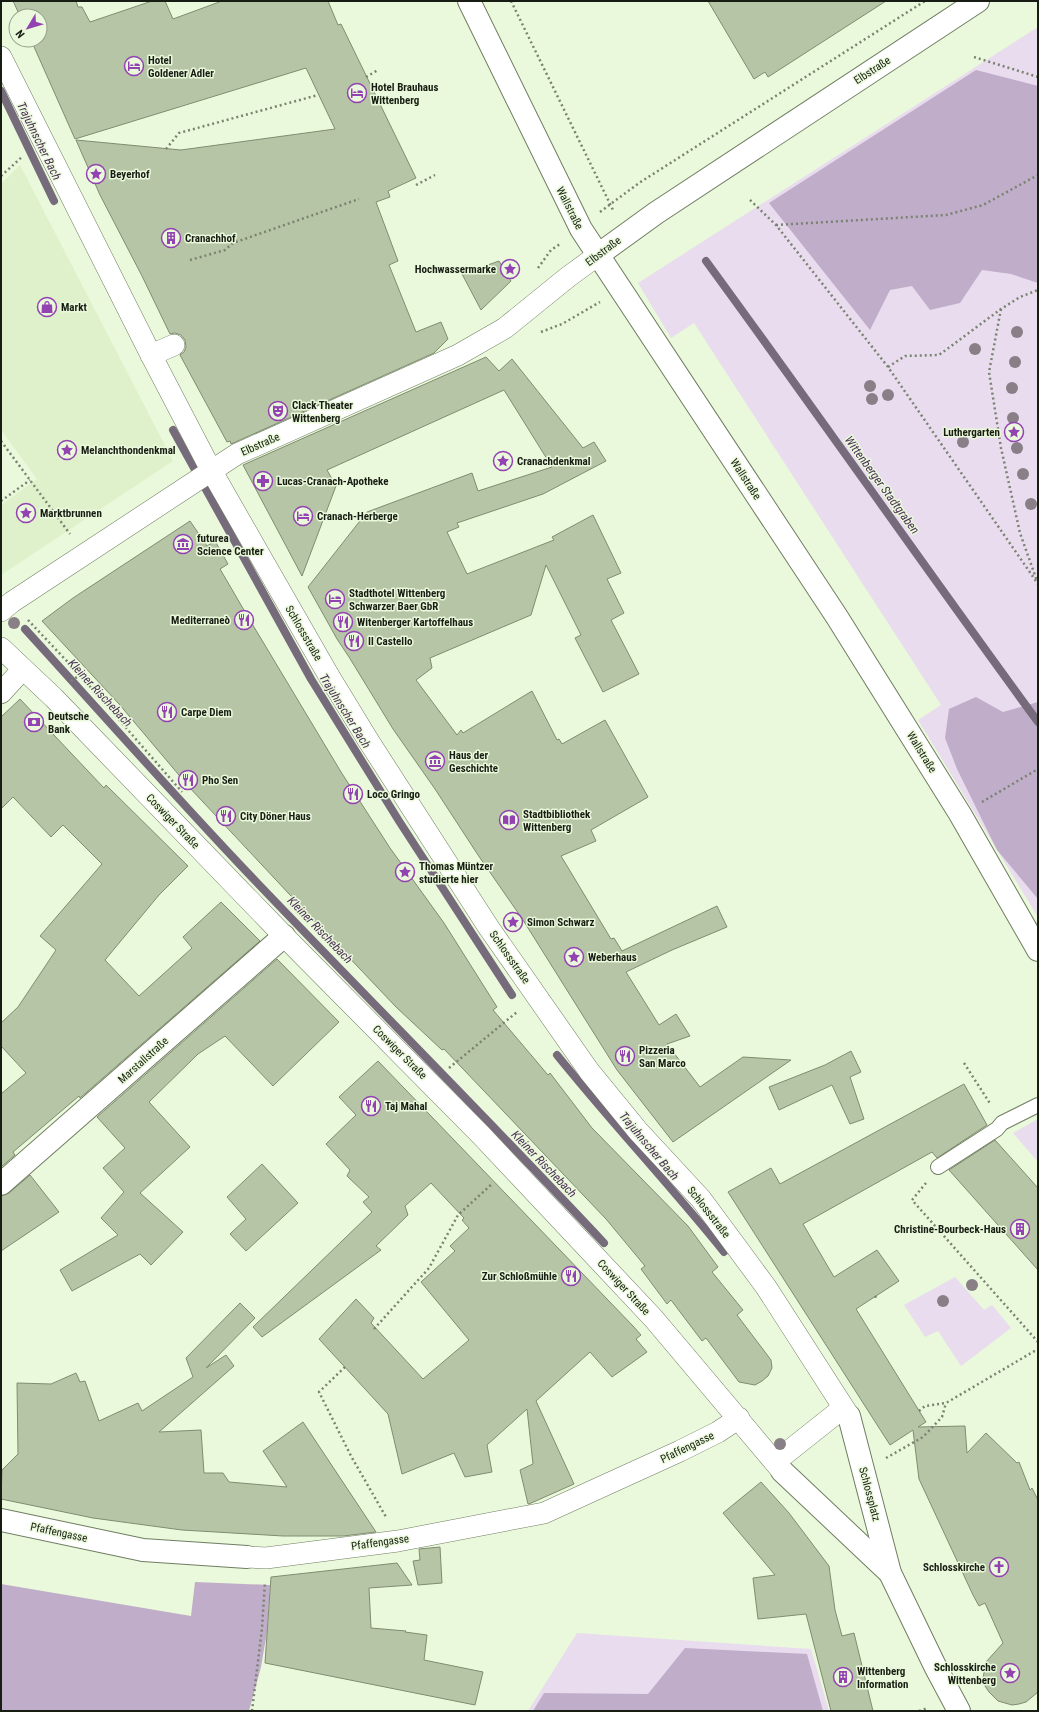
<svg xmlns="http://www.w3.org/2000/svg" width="1039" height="1712" font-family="'Roboto Condensed',sans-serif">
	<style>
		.built { fill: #dff1cb }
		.green { fill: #e8dcee }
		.forest { fill: #c0adc9 }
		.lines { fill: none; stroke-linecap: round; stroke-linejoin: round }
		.stream { stroke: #766b7b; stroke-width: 8 }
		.building { fill: #b7c5a7; stroke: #7f8c70 }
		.service-casing { stroke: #707d62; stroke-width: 16 }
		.pedestrian-casing { stroke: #707d62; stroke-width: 22 }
		.minor-casing { stroke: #707d62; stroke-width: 24 }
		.path { stroke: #798370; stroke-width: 2.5; stroke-dasharray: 2 3; stroke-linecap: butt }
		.service { stroke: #fff; stroke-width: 14 }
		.pedestrian { stroke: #fff; stroke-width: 21 }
		.minor { stroke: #fff; stroke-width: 22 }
		.tree { fill: #887f87 }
		.labels { text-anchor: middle; stroke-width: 3; stroke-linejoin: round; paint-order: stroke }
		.poi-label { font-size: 11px; font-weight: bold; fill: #181d13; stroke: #eaf9db; text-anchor: start }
		.street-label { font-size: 11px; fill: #181d13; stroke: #eaf9db }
		.water-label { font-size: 12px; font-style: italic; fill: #4c3057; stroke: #eaf9db }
	</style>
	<rect width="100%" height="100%" fill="#eaf9db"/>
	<!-- built -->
	<path class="built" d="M20,165l153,296 -172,114v-70l36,-26 -36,-49v-246z"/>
	<!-- green -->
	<g class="green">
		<path d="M1038,27v890l-120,-197 23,-15 -247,-382 -23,15 -33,-55z"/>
		<path d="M1038,1119v43l-25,-29z"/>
		<path d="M955,1277l29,33 8,-5 19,23 -50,38 -23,-35 -13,6 -21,-32z"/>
		<path d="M577,1633l234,16 18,62h-301z"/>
	</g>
	<!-- forest -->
	<g class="forest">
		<path d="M976,70l62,16v197l-27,-9 -29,-4 -22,33 -30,7 -18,-24 -22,4 -20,40 -101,-127z"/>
		<path d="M976,697l27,15 35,-10v197l-41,-49 -40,-81 -12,-31 4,-29z"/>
		<path d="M195,1582l75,3 -3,47 -6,35 -12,44h-248v-127l190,32z"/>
		<path d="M685,1648l122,6 16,57h-290l11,-18 104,1z"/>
	</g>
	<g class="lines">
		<!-- stream -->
		<g class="stream">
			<path d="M1,91l53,110"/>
			<path d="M706,261c112,153 220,308 332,461"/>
			<path d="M173,430l138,249 88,142 113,174"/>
			<path d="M25,629c73,80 145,162 220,241 119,125 241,247 359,373"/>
			<path d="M557,1055c54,67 113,130 167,197"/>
		</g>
	</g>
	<!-- building -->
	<g class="building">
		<path d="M13,1h63l2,6h4l8,15 62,-21h13l8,18 49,-18h106l10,24 3,-1 75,154 -28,13 2,6 -14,5 22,59 -9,4 27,67 25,-10 7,17 -14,14 -203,91 -1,-3 -3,1 -47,-87 4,-3 2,-5 -1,-7 -4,-5 -6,-2 -5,1 -28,-58 -42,-81 -24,-55 105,10 154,-21 -29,-61 -231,71 -44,-99h9v-24h-20z"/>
		<path d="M708,1h178l-118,76 -3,-5 -11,7z"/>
		<path d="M499,261l12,20 -30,29 -19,-36z"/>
		<path d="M486,357l13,14 13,-12 71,89 11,-6 12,19 -63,33 -86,29 2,4 -12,5 20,42 87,-34 -2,-3 41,-22 28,58 -14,6 17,34 -13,7 28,54 -36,18 -28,-54 6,-3 -35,-70 -15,50 -101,43 2,10 -16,12 41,55 4,-5 2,3 69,-42 25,49 2,-1 3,5 43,-24 43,77 -57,33 5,11 -35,15 50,83 3,-1 8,13 95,-45 10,21 -55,23 -46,22 33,53 17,-11 14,22 -23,8 33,43 43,-30 48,3 -118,82 -56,-72 -94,-150 -45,-65 -43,-66 -42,-60 -44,-72 -12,-18 -29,-52 59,-75 105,-39 6,18 74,-24 -48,-77 -177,80 9,16 -34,90 -59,-111z"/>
		<path d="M190,521l17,25 8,-5 13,23 -8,5 28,48 93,155 49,76 54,75 53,84 -4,3 55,65 2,-2 42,55 96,98 30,41 -6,5 31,38 -6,5 34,45 1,8 -4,8 -6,5 -7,4 -16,-3 -33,-44 -4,3 -31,-41 -4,4 -26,-35 4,-3 -39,-47 -162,-170 -2,1 -46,-43 -91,-96 -116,-124 -70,-83 -77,-83 31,-23z"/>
		<path d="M20,699l84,89 2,-3 82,81 -29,29 -54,65 34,36 53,-48 -9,-11 38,-35 39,39 -180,157 -1,-2 -66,56 2,3 -14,12v-73l25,-21 -25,-27v-23l17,-16 38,-57 -16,-14 62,-72 -39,-39 -12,12 -38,-40 -12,12v-92z"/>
		<path d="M277,959l62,63 -66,64 -48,-50 -27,18 -49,48 41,45 -50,46 43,39 -32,33 -11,-11 -68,37 -12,-21 58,-35 -17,-17 23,-26 -21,-24 22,-20 -28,-31z"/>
		<path d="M851,1051l10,21 -11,5 14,42 -14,5 -18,-39 -53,25 -10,-23 56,-22z"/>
		<path d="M378,1061l255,265 8,9 -5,4 11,13 -35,25 -22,-25 -54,49 38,83 -45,20h-1l-8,-34 13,-6 -6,-55 -40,36 5,27 -27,5 -11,-24 -52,21 -14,-60 -69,-75 37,-40 18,19 -3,5 52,56 46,-39 -48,-58 34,-31 -5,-5 19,-18 -7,-8 2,-2 -33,-35 -26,23 3,9 -32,31 5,4 -119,87 -9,-10 119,-115 -9,-10 6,-5 -22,-21 3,-6 -24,-26 30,-29 -17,-18z"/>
		<path d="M964,1084l23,41 -50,33 -5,-6 -129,72 31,53 43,-27 22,31 -43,28 70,113 -8,5 47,-1 2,27 19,-20 31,30 2,-1 11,28 2,-2 6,12v192l-12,10 -7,2 -7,1 -14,-4 -9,-9 -4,-6 -2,-8 3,-16 17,-19 -18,-40 -6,3 -6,-11 -54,-116 -6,-49 -23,15 -162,-253 43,-24 9,16z"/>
		<path d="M995,1140l43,48v82l-89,-100z"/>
		<path d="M262,1164l36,39 -52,48 -16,-17 16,-15 -19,-22z"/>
		<path d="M30,1175l29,37 -58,39v-55l8,-3z"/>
		<path d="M240,1303l15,15 -49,50 20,-13 8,11 -75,66 42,-2 3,43h19l6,9 58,5 -24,-36 40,-29 73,110 -33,4h-60l-101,-6 -89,-12 -92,-19 1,-29 16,-16 -1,-71 34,1 25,-11 4,9 5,-1 14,40 39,-18 4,8 51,-34 -7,-19z"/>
		<path d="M761,1482l28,31 40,53 6,44 7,26 12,-3 19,78h-42l-25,-97 -48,5 -5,-41 22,-3 -52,-62z"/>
		<path d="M440,1547l2,36 -24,2 -5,-24 7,-1 -1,-11z"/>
		<path d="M397,1563l15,22 -43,3 2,40 35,3 -1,1 22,3 -3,25 59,12 -8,33 -210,-42 6,-86z"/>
	</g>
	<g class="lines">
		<defs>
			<path id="service" d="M938,1167l59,-38 5,-6 36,-18"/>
			<g id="pedestrian">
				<path d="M1,57l150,298 60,115 118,206 39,64 121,188 100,143 49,60 63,68 65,88 83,129"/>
				<path d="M151,355l23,-10"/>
				<path d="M1,611l11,-9 225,-148 221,-99 47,-27 63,-51 30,-22"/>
				<path d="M1,648l53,50 230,238 197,199 173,184 128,152"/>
				<path d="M1,693l22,-24"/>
				<path d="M775,1462l68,-54"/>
				<path d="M247,1557l19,1 132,-17 146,-28 136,-62 38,-19 21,-14"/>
			</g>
			<g id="minor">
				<path d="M469,1l112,228 256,388 123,197 78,136"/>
				<path d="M598,255l58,-42 322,-212"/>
				<path d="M1,1184l283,-248"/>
				<path d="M849,1416l41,157 45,93 24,45"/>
				<path d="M782,1471l108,102"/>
				<path d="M1,1520l142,30 104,7"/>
			</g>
		</defs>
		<!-- service casing -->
		<use href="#service" class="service-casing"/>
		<!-- pedestrian casing -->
		<use href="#pedestrian" class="pedestrian-casing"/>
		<!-- minor casing -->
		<use href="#minor" class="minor-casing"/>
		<!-- path -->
		<g class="path">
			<path d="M511,1l103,211"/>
			<path d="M974,57l64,20"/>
			<path d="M366,77l12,-7"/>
			<path d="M166,149l13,-16 139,-38"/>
			<path d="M1,176l22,-20"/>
			<path d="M416,185l19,-10"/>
			<path d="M750,200l26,25 112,142 150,217"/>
			<path d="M600,212l39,-29 286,-182"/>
			<path d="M776,225l170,-10 37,-10 55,-30"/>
			<path d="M190,260l35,-10 8,-7 126,-44"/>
			<path d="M538,268l13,-18 9,-6"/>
			<path d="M1001,309l-12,63 12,76 19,85 17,48"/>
			<path d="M541,332l21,-8 38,-22"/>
			<path d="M888,367l17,-11 34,-1 62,-46 19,-12 18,-7"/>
			<path d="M1,441l69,93"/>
			<path d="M1,501l29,-21"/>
			<path d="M28,620l52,55 102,117"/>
			<path d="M71,681l9,-6"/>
			<path d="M982,802l56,-33"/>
			<path d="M964,1063l27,42"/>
			<path d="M449,1068l68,-56"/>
			<path d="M926,1183l-14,17 126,142"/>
			<path d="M875,1296l2,3"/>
			<path d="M374,1329l55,-61 29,-53 35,-32"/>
			<path d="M345,1367l-26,25 32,64 35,61"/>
			<path d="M919,1411l6,-5 21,-3 92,-54"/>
			<path d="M886,1458l37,-21 19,-20 4,-14"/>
			<path d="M252,1711l10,-83 3,-46"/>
			<path d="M919,1711l9,-3"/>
		</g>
		<!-- service -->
		<use href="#service" class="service"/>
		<!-- pedestrian -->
		<use href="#pedestrian" class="pedestrian"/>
		<!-- minor -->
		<use href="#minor" class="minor"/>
	</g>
	<!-- trees -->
	<g class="tree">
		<circle cx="1017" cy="332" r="6"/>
		<circle cx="975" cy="349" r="6"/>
		<circle cx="1015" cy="362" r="6"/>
		<circle cx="870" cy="386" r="6"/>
		<circle cx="1012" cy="388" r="6"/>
		<circle cx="888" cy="395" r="6"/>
		<circle cx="872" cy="399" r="6"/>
		<circle cx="1013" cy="418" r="6"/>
		<circle cx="963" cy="442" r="6"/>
		<circle cx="1017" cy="448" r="6"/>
		<circle cx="1023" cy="474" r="6"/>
		<circle cx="1031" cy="504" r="6"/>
		<circle cx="14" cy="623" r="6"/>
		<circle cx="972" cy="1285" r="6"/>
		<circle cx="943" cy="1301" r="6"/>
		<circle cx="780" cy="1444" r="6"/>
	</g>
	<!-- icons -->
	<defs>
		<symbol id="hotel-ring" viewBox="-11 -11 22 22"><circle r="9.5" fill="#eaf9db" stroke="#9342b2" stroke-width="1.5"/><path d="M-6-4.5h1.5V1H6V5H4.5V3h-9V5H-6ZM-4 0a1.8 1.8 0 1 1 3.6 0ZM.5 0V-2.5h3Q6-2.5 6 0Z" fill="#9342b2"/></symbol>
		<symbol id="sight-ring" viewBox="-11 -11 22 22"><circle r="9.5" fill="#eaf9db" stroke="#9342b2" stroke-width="1.5"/><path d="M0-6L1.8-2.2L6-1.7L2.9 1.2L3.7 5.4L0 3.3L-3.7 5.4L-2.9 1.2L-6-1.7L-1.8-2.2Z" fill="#9342b2"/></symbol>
		<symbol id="building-ring" viewBox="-11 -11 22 22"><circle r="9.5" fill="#eaf9db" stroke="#9342b2" stroke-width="1.5"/><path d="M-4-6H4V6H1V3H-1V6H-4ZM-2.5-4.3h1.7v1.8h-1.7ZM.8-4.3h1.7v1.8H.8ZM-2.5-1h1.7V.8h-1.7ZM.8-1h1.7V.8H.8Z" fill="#9342b2"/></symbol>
		<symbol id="shop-ring" viewBox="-11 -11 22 22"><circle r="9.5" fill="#eaf9db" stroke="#9342b2" stroke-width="1.5"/><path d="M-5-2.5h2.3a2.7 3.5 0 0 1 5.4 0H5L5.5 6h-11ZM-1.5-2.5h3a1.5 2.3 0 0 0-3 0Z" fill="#9342b2"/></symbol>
		<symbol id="theatre-ring" viewBox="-11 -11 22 22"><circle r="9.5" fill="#eaf9db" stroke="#9342b2" stroke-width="1.5"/><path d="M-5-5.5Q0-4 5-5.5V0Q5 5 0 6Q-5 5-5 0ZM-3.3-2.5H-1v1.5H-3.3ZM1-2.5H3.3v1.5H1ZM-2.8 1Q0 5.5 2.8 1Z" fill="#9342b2"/></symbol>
		<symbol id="pharmacy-ring" viewBox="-11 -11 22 22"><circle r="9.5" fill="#eaf9db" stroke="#9342b2" stroke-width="1.5"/><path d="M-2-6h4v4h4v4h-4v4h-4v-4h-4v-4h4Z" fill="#9342b2"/></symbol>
		<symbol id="museum-ring" viewBox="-11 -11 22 22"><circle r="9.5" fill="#eaf9db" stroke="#9342b2" stroke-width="1.5"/><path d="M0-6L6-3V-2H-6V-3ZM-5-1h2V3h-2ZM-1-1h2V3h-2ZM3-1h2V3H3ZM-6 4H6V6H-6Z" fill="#9342b2"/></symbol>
		<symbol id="restaurant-ring" viewBox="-11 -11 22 22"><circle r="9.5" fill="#eaf9db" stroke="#9342b2" stroke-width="1.5"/><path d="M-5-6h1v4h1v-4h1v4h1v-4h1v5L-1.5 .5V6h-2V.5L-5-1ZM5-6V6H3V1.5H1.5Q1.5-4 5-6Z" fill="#9342b2"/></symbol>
		<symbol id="bank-ring" viewBox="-11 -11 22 22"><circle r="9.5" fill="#eaf9db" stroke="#9342b2" stroke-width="1.5"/><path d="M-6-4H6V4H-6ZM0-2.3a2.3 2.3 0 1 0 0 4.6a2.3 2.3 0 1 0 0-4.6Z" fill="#9342b2"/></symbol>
		<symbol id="library-ring" viewBox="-11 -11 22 22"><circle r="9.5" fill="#eaf9db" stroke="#9342b2" stroke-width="1.5"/><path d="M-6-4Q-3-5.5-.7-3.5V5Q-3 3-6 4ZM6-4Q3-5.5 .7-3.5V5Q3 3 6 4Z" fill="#9342b2"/></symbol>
		<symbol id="church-ring" viewBox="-11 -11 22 22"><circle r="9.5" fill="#eaf9db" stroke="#9342b2" stroke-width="1.5"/><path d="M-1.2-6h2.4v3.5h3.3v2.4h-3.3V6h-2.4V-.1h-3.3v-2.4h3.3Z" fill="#9342b2"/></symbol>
	</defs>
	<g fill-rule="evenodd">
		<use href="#hotel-ring" x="123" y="55" width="22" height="22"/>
		<use href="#hotel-ring" x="346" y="82" width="22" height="22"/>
		<use href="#sight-ring" x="85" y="163" width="22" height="22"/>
		<use href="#building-ring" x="160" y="227" width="22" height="22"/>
		<use href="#sight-ring" x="499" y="258" width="22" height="22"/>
		<use href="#shop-ring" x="36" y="296" width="22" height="22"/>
		<use href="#theatre-ring" x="267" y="400" width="22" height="22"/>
		<use href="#sight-ring" x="1003" y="421" width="22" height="22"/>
		<use href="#sight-ring" x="56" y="439" width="22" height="22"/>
		<use href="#sight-ring" x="492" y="450" width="22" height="22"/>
		<use href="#pharmacy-ring" x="252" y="470" width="22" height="22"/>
		<use href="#sight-ring" x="15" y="502" width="22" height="22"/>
		<use href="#hotel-ring" x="292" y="505" width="22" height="22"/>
		<use href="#museum-ring" x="172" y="533" width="22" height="22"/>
		<use href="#hotel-ring" x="324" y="588" width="22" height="22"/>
		<use href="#restaurant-ring" x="233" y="609" width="22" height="22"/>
		<use href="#restaurant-ring" x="332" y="611" width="22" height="22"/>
		<use href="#restaurant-ring" x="343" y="630" width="22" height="22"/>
		<use href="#restaurant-ring" x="156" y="701" width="22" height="22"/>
		<use href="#bank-ring" x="23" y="711" width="22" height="22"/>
		<use href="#museum-ring" x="424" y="750" width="22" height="22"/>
		<use href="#restaurant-ring" x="177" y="769" width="22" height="22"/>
		<use href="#restaurant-ring" x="342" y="783" width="22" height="22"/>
		<use href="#restaurant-ring" x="215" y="805" width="22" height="22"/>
		<use href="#library-ring" x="498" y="809" width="22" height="22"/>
		<use href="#sight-ring" x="394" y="861" width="22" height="22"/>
		<use href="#sight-ring" x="502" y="911" width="22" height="22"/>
		<use href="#sight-ring" x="563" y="946" width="22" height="22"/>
		<use href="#restaurant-ring" x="614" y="1045" width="22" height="22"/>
		<use href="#restaurant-ring" x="360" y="1095" width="22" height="22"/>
		<use href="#building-ring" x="1009" y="1218" width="22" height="22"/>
		<use href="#restaurant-ring" x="560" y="1265" width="22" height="22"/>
		<use href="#church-ring" x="988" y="1556" width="22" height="22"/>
		<use href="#sight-ring" x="999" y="1662" width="22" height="22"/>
		<use href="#building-ring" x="832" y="1666" width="22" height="22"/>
	</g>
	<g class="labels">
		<!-- poi labels -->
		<g class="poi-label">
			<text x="148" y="64">Hotel<tspan x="148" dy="13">Goldener Adler</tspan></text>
			<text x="371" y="91">Hotel Brauhaus<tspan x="371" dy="13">Wittenberg</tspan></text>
			<text x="110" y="178">Beyerhof</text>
			<text x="185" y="242">Cranachhof</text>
			<text x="496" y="273" text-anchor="end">Hochwassermarke</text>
			<text x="61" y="311">Markt</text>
			<text x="292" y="409">Clack Theater<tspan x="292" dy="13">Wittenberg</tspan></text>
			<text x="1000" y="436" text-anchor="end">Luthergarten</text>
			<text x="81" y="454">Melanchthondenkmal</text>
			<text x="517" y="465">Cranachdenkmal</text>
			<text x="277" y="485">Lucas-Cranach-Apotheke</text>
			<text x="40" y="517">Marktbrunnen</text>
			<text x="317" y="520">Cranach-Herberge</text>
			<text x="197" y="542">futurea<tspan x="197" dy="13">Science Center</tspan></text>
			<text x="349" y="597">Stadthotel Wittenberg<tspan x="349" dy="13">Schwarzer Baer GbR</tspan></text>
			<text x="230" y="624" text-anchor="end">Mediterraneò</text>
			<text x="357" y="626">Witenberger Kartoffelhaus</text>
			<text x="368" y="645">Il Castello</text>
			<text x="181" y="716">Carpe Diem</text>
			<text x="48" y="720">Deutsche<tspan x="48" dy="13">Bank</tspan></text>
			<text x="449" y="759">Haus der<tspan x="449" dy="13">Geschichte</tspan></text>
			<text x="202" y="784">Pho Sen</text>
			<text x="367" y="798">Loco Gringo</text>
			<text x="523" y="818">Stadtbibliothek<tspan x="523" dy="13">Wittenberg</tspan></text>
			<text x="240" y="820">City Döner Haus</text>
			<text x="419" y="870">Thomas Müntzer<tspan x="419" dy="13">studierte hier</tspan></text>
			<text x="527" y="926">Simon Schwarz</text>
			<text x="588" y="961">Weberhaus</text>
			<text x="639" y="1054">Pizzeria<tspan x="639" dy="13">San Marco</tspan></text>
			<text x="385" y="1110">Taj Mahal</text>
			<text x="1006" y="1233" text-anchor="end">Christine-Bourbeck-Haus</text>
			<text x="557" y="1280" text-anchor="end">Zur Schloßmühle</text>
			<text x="985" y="1571" text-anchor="end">Schlosskirche</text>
			<text x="996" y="1671" text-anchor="end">Schlosskirche<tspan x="996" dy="13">Wittenberg</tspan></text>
			<text x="857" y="1675">Wittenberg<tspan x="857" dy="13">Information</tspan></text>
		</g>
		<!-- street labels -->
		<g class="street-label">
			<text transform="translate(872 70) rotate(-33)" y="4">Elbstraße</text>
			<text transform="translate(570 208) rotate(63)" y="4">Wallstraße</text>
			<text transform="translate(603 251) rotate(-37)" y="4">Elbstraße</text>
			<text transform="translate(260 444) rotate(-24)" y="4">Elbstraße</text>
			<text transform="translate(746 479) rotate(57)" y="4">Wallstraße</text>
			<text transform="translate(304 633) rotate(60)" y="4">Schlossstraße</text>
			<text transform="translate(922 752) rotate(58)" y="4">Wallstraße</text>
			<text transform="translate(173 821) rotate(46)" y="4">Coswiger Straße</text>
			<text transform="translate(510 957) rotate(55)" y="4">Schlossstraße</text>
			<text transform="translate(400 1052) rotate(45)" y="4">Coswiger Straße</text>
			<text transform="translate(143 1060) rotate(-42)" y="4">Marstallstraße</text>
			<text transform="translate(709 1212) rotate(52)" y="4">Schlossstraße</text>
			<text transform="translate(624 1287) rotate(47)" y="4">Coswiger Straße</text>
			<text transform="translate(687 1447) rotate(-26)" y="4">Pfaffengasse</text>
			<text transform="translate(870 1494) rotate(75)" y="4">Schlossplatz</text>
			<text transform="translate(59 1532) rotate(12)" y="4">Pfaffengasse</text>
			<text transform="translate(380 1542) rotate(-8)" y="4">Pfaffengasse</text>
		</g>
		<!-- water labels -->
		<g class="water-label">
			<text transform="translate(39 141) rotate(64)" y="4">Trajuhnscher Bach</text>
			<text transform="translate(882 485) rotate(54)" y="4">Wittenberger Stadtgraben</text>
			<text transform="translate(100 693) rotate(47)" y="4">Kleiner Rischebach</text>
			<text transform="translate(345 711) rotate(58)" y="4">Trajuhnscher Bach</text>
			<text transform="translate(320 930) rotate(46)" y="4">Kleiner Rischebach</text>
			<text transform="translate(649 1146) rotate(50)" y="4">Trajuhnscher Bach</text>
			<text transform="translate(544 1164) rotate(46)" y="4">Kleiner Rischebach</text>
		</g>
	</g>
	<!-- border -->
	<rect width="1039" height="1712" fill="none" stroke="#181d13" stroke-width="4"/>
	<!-- north arrow -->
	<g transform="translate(28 28) rotate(232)"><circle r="19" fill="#eaf9db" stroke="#96a18b"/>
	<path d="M0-3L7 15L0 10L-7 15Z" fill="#9342b2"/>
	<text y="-6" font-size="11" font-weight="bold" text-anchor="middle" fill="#181d13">N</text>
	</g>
</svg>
